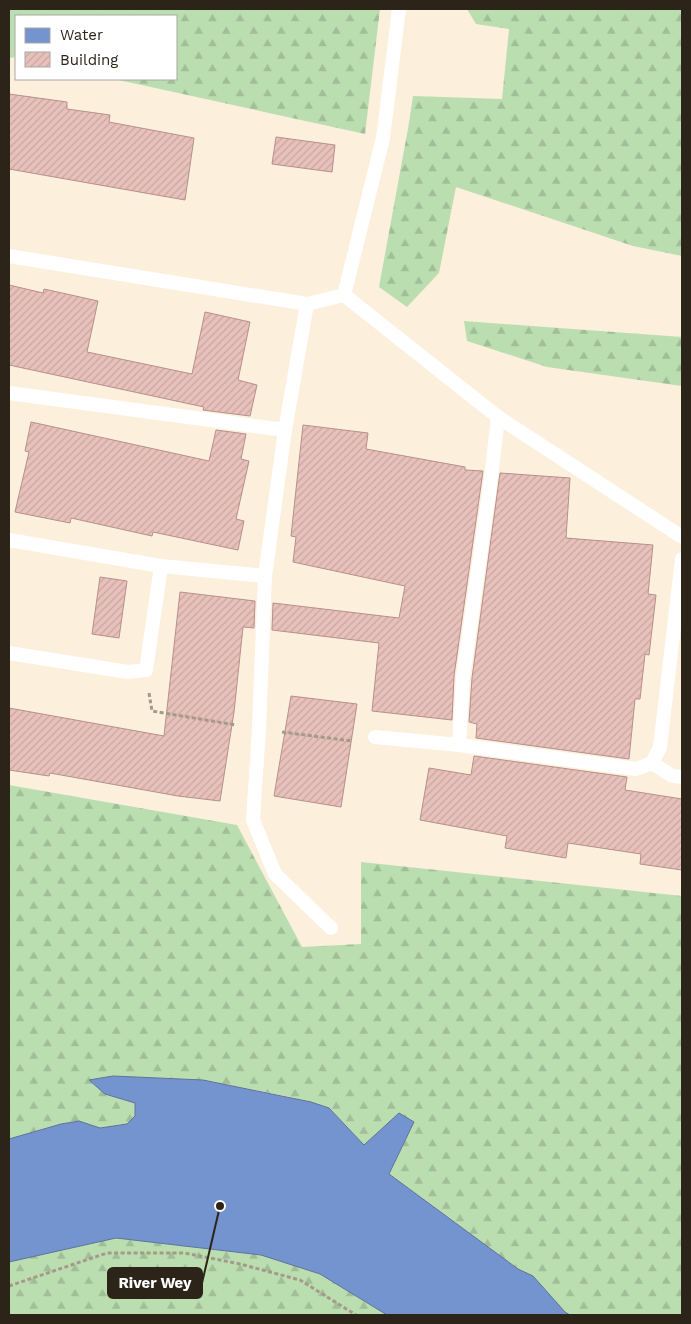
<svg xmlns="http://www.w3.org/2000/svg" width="691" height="1324" font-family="'Work Sans',sans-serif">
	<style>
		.forest { fill: url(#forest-firs) }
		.water { fill: #7494cf; stroke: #5e7298 }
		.building { fill: url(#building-hatch); stroke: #b6908b }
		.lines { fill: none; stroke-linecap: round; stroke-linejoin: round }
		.path { stroke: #a59a8a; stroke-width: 3; stroke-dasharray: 4 2.5; stroke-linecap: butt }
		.service { stroke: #fff; stroke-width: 14 }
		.leader { fill: none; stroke: #2c2418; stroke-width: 2 }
		.callout-dot { fill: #2c2418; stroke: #fff; stroke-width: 2 }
		.callout { fill: #2c2418; stroke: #2c2418; stroke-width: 2 }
		.callout-label { font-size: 15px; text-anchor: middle; font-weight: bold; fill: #fff }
	</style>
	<defs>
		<pattern id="forest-firs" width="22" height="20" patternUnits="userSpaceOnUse" patternTransform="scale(1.25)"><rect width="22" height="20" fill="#bbdeb1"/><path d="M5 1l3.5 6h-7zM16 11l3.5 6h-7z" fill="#a1be98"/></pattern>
		<pattern id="building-hatch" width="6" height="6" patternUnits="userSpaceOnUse" patternTransform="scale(1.25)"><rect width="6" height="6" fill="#e9c1bc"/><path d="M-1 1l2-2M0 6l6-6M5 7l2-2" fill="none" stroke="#c8a6a1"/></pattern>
	</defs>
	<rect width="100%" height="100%" fill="#fcefdc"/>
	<!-- forest -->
	<g class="forest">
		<path d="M9,9h371l-15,125 -251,-55h62v-63h-160v41l-7,1z"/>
		<path d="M467,9h215v247l-49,-10 -177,-59 -17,86 -32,34 -28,-20 30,-164 4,-27 89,3 7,-70 -33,-5z"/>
		<path d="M464,321l218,16v49l-135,-19 -80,-26z"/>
		<path d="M9,785l228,40 65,122 59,-3v-82l321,34v419h-112l-5,-2 -32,-37 -15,-7 -129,-95 25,-51 -50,22 -35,-37 -39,-11 -87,-17 -90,-4 -23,4 15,14 30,9v13l-8,8 -27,4 -21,-7 -18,3 -52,15z"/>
		<path d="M116,1238l145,17 59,19 67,41h-378v-53z"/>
	</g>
	<!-- water -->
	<path class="water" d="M113,1076l90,4 108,22 18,6 35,37 35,-32 15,9 -25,52 129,95 15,7 32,36 5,3h-183l-67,-41 -59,-19 -145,-17 -107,24v-123l52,-15 18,-3 21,7 27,-4 8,-8v-13l-30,-9 -16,-14z"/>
	<!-- building -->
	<g class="building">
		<path d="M9,94l58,8v7l43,6 -1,7 85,16 -9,62 -176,-31z"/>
		<path d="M276,137l59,8 -3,27 -60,-8z"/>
		<path d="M9,285l34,8 1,-4 54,12 -11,51 105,22 13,-62 45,10 -12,58 19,5 -7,31 -47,-6 1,-3 -195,-42z"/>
		<path d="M31,422l178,39 7,-31 30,4 -5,25 8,2 -13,58 8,2 -6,29 -85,-18 -1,4 -81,-18 -1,5 -55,-11 14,-60 -4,-1z"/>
		<path d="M303,425l65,8 -2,16 99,18v3l18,1 -29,205 -2,44 -80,-9 7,-68 -107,-13 1,-27 126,15 6,-32 -112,-24 3,-25 -5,-1z"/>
		<path d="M500,473l70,5 -4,60 87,7 -5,49 8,1 -7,60 -4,-1 -5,45h-5l-6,60 -153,-21 1,-14 -8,-2 3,-44z"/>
		<path d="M100,577l27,4 -8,57 -27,-4z"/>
		<path d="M180,592l75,9 -1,27 -11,-1 -9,85 -14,89 -42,-5 -128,-23 -1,3 -40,-6v-62l155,28z"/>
		<path d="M291,696l66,8 -16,103 -67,-11z"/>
		<path d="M474,756l153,21 -2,13 57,9v71l-42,-6 1,-10 -73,-11 -2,15 -61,-10 2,-12 -87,-16 9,-52 42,7z"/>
	</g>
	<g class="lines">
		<!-- path -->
		<g class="path">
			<path d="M149,693l3,18 84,14"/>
			<path d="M282,732l70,9"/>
			<path d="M9,1286l98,-33h77l56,11 60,16 56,35"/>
		</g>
		<!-- service -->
		<g class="service">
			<path d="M9,256l298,48"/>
			<path d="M344,295l39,-157 16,-129"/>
			<path d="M9,393l276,37"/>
			<path d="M9,540l152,26 104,10"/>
			<path d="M9,653l119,19 18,-2 15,-104"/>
			<path d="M375,737l84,8 177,24 16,-6 8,-16 22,-188"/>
			<path d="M459,745l4,-68 28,-199 7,-61"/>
			<path d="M652,763l20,13 10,1"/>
			<path d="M331,928l-56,-54 -22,-54 6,-91 6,-153 20,-146 22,-126 37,-9 154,122 184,120"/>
		</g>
	</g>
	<!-- callouts -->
	<path class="leader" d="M220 1206L202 1283"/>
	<circle class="callout-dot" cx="220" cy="1206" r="5"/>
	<rect class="callout" x="108" y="1268" width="94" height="30" rx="5"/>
	<g class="callout-label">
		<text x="155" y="1288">River Wey</text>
	</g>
	<!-- border -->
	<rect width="691" height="1324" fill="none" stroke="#2c2418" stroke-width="20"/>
	<!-- legend -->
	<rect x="15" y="15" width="162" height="65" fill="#ffffff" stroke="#aba7a3"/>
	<rect x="25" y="28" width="25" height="15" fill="#7494cf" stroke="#aba7a3"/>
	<text x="60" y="40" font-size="15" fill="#2c2418">Water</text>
	<rect x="25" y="52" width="25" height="15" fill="url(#building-hatch)" stroke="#aba7a3"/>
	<text x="60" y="65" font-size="15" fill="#2c2418">Building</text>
</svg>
